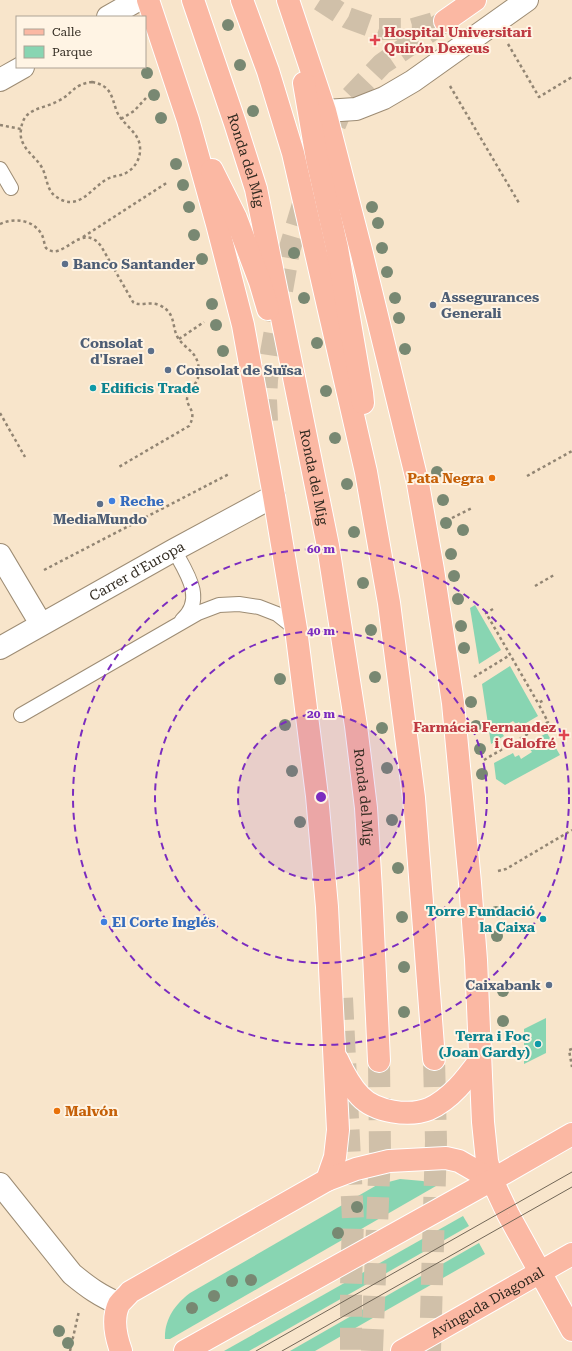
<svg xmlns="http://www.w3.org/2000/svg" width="572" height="1351" font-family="'Roboto Serif',serif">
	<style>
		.green { fill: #88d5b2 }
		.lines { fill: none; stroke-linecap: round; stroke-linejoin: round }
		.primary-tunnel { stroke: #d0c0a9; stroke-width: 22; stroke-dasharray: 22 11; stroke-linecap: butt }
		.lane-casing { stroke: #9d8c74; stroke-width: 16 }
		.street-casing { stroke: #9d8c74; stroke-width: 24 }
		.primary-casing { stroke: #fff; stroke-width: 24 }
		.path { stroke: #928573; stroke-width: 2.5; stroke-dasharray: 3 3; stroke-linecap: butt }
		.lane { stroke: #fff; stroke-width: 14 }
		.street { stroke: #fff; stroke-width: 22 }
		.primary { stroke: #fbb8a3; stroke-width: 22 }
		.tram { stroke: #726757; stroke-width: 1 }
		.tree { fill: #788872 }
		.ring { fill: none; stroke: #7b2cbf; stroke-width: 2; stroke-dasharray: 7 5 }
		.health-dot { fill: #e0444e; stroke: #fff4e4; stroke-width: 1.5 }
		.service-dot { fill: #5c6f8a; stroke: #fff4e4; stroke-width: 1.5 }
		.culture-dot { fill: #0f9aa8; stroke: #fff4e4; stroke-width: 1.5 }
		.food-dot { fill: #e8710a; stroke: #fff4e4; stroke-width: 1.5 }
		.shop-dot { fill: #3f7fe0; stroke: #fff4e4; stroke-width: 1.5 }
		.labels { text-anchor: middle; stroke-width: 4; stroke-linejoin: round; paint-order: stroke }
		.health-label { font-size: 14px; font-weight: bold; fill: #be3a42; stroke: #fff4e4; text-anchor: start }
		.street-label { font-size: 14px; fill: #312a20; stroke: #fff4e4 }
		.service-label { font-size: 14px; font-weight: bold; fill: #4e5e75; stroke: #fff4e4; text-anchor: start }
		.culture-label { font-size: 14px; font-weight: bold; fill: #0d838f; stroke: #fff4e4; text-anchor: end }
		.food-label { font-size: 14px; font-weight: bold; fill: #c56008; stroke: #fff4e4; text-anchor: end }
		.shop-label { font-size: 14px; font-weight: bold; fill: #366cbe; stroke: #fff4e4; text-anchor: start }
		.centre { fill: #7b2cbf; stroke: #fff4e4; stroke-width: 2 }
		.ring-label { font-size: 12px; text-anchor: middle; font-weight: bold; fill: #7b2cbf; stroke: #fff4e4; stroke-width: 4; stroke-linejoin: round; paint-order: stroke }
	</style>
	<rect width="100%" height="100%" fill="#f8e5cb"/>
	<!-- green -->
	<g class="green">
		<path d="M475,605l26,45 -22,14 -9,-56z"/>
		<path d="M510,666l28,50 -17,10 -2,-4 -3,2 -3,-3 -10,6 1,3 -3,2 3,4 -13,8 -9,-60z"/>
		<path d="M547,733l13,22 -55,30 -9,-6 -2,-16 19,-10 2,4 4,-2 2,4 11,-7 -3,-4 4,-2 -3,-4z"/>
		<path d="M546,1018v35l-22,11v-35z"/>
		<path d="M400,1179l23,2 13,5 -266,153h-5c-1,-19 10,-35 25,-46l187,-108z"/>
		<path d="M463,1216l6,10 -220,125h-25z"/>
		<path d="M479,1243l6,11 -170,97h-25z"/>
	</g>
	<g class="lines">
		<!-- primary-tunnel -->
		<g class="primary-tunnel">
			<path d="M320,0l28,18 31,11h34l21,-6"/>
			<path d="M335,125l9,-21 38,-40 63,-43"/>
			<path d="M267,421l-1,-21 1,-20 4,-27 18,-102 17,-57"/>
			<path d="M342,998l11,222 -2,66v65"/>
			<path d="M372,1351l8,-199 -1,-91"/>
			<path d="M430,1351l6,-210 -2,-82"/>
		</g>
		<defs>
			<g id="lane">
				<path d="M0,169l11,19"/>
				<path d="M174,550c12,22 32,49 8,70"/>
				<path d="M21,715l177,-102 21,-8 20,-1 20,3 18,7 19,15"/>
			</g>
			<g id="street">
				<path d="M108,17l30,-17"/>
				<path d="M0,80l23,-13"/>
				<path d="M325,111l31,-2 28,-11 29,-17 114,-81"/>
				<path d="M0,555l41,69"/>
				<path id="s1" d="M0,648l174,-98 100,-54"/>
				<path d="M0,1184l72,90c17,14 27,21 47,30"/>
			</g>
			<g id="primary">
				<path d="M148,0l40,120 29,104 26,101 31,171 22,133 21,167 10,111 11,223 -3,27 -8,23"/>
				<path id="s2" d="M193,0l42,123 21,66 72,357 28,180 10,82 5,82 8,171"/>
				<path d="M242,0l26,71 25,82 73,319 23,131 25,195 20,261"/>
				<path d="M288,0l37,111 37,143 56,230 15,86 20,133 17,180 6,77 7,162 4,39 5,19 16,34 64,116"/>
				<path d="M445,21l30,-21"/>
				<path d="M304,83l13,76 20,89 25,145 1,10"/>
				<path d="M212,170l24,48 24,64 8,27"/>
				<path d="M337,1059c6,13 13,27 23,37 15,16 49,21 69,13 22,-10 37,-30 51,-49"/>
				<path d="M121,1351c-5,-14 -9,-33 -2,-47 3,-4 8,-8 11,-12l197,-112 29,-11 33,-8 57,-3 13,3 33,19"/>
				<path d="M185,1351l307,-171 80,-46"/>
				<path id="s3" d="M402,1351l170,-97"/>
			</g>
		</defs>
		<!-- lane casing -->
		<use href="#lane" class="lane-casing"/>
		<!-- street casing -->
		<use href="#street" class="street-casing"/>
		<!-- primary casing -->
		<use href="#primary" class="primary-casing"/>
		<!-- path -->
		<g class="path">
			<path d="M508,44l31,53 33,-20"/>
			<path d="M92,82c20,4 19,14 25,30 6,13 22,20 23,35 1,11 -5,22 -16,27 -5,2 -11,2 -17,5 -17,10 -29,34 -52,17 -9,-7 -8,-21 -14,-30 -5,-8 -13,-13 -17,-21 -3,-5 -4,-10 -3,-15 2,-23 21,-20 37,-29 15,-7 15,-17 34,-19z"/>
			<path d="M450,86l69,117"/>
			<path d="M121,119l13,-8 12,-13"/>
			<path d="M0,125l21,4"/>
			<path d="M0,224c15,-7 34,-4 42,11 2,4 2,9 4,13 17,15 35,-28 55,-2l32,56c6,5 17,-1 26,3 18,8 12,21 19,33 9,13 20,13 21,33 0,13 -8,14 -11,24 -5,11 11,14 1,31l-72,42"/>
			<path d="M83,237l85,-55"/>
			<path d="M179,339l25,-17"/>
			<path d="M0,413l25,44"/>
			<path d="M527,476l45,-25"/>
			<path d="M452,518l20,-10"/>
			<path d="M44,570l185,-96"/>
			<path d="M535,586l19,-11"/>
			<path d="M493,609l-7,4 52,90 6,-3"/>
			<path d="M474,677l36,-22"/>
			<path d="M484,760l64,-38 -10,-19"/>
			<path d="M498,871l8,-2 66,-39"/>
			<path d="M572,1049l-3,1 3,17"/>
			<path d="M70,1351l9,-40"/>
		</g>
		<!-- lane -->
		<use href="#lane" class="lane"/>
		<!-- street -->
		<use href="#street" class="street"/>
		<!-- primary -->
		<use href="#primary" class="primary"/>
		<!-- tram -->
		<g class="tram">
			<path d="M256,1351l316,-179"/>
			<path d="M282,1351l290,-164"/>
		</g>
	</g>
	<!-- trees -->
	<g class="tree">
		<circle cx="228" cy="25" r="6"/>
		<circle cx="240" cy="65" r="6"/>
		<circle cx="147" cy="73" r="6"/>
		<circle cx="154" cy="95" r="6"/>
		<circle cx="253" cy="111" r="6"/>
		<circle cx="161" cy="118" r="6"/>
		<circle cx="176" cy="164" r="6"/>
		<circle cx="183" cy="185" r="6"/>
		<circle cx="189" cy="207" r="6"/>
		<circle cx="372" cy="207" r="6"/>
		<circle cx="378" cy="223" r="6"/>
		<circle cx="194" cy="235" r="6"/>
		<circle cx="382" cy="248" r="6"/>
		<circle cx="294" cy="253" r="6"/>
		<circle cx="202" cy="259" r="6"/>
		<circle cx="387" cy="272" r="6"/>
		<circle cx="304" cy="298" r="6"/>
		<circle cx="395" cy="298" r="6"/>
		<circle cx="212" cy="304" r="6"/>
		<circle cx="399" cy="318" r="6"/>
		<circle cx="216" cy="325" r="6"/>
		<circle cx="317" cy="343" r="6"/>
		<circle cx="405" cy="349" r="6"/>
		<circle cx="223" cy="351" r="6"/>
		<circle cx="326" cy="391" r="6"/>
		<circle cx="335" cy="438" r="6"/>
		<circle cx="437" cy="472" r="6"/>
		<circle cx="347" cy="484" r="6"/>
		<circle cx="443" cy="500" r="6"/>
		<circle cx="446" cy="523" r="6"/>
		<circle cx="463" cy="530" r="6"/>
		<circle cx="354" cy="532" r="6"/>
		<circle cx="451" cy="554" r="6"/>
		<circle cx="454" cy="576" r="6"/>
		<circle cx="363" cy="583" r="6"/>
		<circle cx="458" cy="599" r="6"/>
		<circle cx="461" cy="626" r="6"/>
		<circle cx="371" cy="630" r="6"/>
		<circle cx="464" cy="648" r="6"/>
		<circle cx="375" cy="677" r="6"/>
		<circle cx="280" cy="679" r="6"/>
		<circle cx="471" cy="702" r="6"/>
		<circle cx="285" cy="725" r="6"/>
		<circle cx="476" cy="726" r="6"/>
		<circle cx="382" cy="728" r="6"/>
		<circle cx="480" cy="749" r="6"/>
		<circle cx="387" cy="768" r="6"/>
		<circle cx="292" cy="771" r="6"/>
		<circle cx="482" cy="774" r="6"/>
		<circle cx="392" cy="820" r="6"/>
		<circle cx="300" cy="822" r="6"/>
		<circle cx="398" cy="868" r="6"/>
		<circle cx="496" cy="912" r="6"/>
		<circle cx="402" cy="917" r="6"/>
		<circle cx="497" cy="936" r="6"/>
		<circle cx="404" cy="967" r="6"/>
		<circle cx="503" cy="991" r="6"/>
		<circle cx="404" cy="1012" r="6"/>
		<circle cx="503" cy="1021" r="6"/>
		<circle cx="357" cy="1207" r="6"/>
		<circle cx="338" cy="1233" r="6"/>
		<circle cx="251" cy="1280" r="6"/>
		<circle cx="232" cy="1281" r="6"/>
		<circle cx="214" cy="1296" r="6"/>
		<circle cx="192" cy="1308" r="6"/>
		<circle cx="59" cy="1331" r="6"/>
		<circle cx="68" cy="1343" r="6"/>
	</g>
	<!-- distance rings -->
	<circle cx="321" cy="797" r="83" fill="#7b2cbf" fill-opacity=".12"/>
	<g class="ring">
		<circle cx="321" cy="797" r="83"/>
		<circle cx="321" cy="797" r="166"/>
		<circle cx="321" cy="797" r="248"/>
	</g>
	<!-- markers -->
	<g class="health-dot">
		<path d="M373 34h4v4h4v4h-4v4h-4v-4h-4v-4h4z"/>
		<path d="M562 729h4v4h4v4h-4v4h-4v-4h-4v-4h4z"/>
	</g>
	<g class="service-dot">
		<circle cx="65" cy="264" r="4"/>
		<circle cx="433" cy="305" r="4"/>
		<circle cx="151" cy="351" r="4"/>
		<circle cx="168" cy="370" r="4"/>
		<circle cx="100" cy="504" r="4"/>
		<circle cx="549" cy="985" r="4"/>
	</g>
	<g class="culture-dot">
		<circle cx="93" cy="388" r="4"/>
		<circle cx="543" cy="919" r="4"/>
		<circle cx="538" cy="1044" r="4"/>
	</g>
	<g class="food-dot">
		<circle cx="492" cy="478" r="4"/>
		<circle cx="57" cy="1111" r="4"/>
	</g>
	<g class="shop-dot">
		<circle cx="112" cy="501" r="4"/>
		<circle cx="104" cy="922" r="4"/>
	</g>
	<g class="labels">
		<!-- health labels -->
		<g class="health-label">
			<text x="384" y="37">Hospital Universitari<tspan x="384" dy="16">Quirón Dexeus</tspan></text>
			<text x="556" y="732" text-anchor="end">Farmácia Fernandez<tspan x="556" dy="16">i Galofré</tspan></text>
		</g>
		<!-- street labels -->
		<g class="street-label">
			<text dy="5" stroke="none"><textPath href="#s2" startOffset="169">Ronda del Mig</textPath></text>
			<text dy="5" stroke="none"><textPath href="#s2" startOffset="493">Ronda del Mig</textPath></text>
			<text dy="5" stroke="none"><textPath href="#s1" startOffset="157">Carrer d'Europa</textPath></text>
			<text dy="5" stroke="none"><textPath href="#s2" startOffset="817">Ronda del Mig</textPath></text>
			<text dy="5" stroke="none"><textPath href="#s3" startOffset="98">Avinguda Diagonal</textPath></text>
		</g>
		<!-- service labels -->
		<g class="service-label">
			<text x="73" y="269">Banco Santander</text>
			<text x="441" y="302">Assegurances<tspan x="441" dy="16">Generali</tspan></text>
			<text x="143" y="348" text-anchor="end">Consolat<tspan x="143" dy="16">d'Israel</tspan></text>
			<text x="176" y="375">Consolat de Suïsa</text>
			<text x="100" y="524" text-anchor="middle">MediaMundo</text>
			<text x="541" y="990" text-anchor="end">Caixabank</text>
		</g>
		<!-- culture labels -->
		<g class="culture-label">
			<text x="101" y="393" text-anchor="start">Edificis Trade</text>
			<text x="535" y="916">Torre Fundació<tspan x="535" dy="16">la Caixa</tspan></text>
			<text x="530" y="1041">Terra i Foc<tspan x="530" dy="16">(Joan Gardy)</tspan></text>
		</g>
		<!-- food labels -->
		<g class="food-label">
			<text x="484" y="483">Pata Negra</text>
			<text x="65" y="1116" text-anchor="start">Malvón</text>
		</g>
		<!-- shop labels -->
		<g class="shop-label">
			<text x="120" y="506">Reche</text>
			<text x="112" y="927">El Corte Inglés</text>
		</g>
	</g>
	<circle cx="321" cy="797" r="6" class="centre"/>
	<g class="ring-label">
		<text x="321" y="553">60 m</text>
		<text x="321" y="635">40 m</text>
		<text x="321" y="718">20 m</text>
	</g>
	<!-- legend -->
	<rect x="16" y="16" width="130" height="52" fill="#fff4e4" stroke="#ada396"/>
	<rect x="24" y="29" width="20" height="6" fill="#fbb8a3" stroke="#ada396"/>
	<text x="52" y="36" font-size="12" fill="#312a20">Calle</text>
	<rect x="24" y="46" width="20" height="12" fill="#88d5b2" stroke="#ada396"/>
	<text x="52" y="56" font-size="12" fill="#312a20">Parque</text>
</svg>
